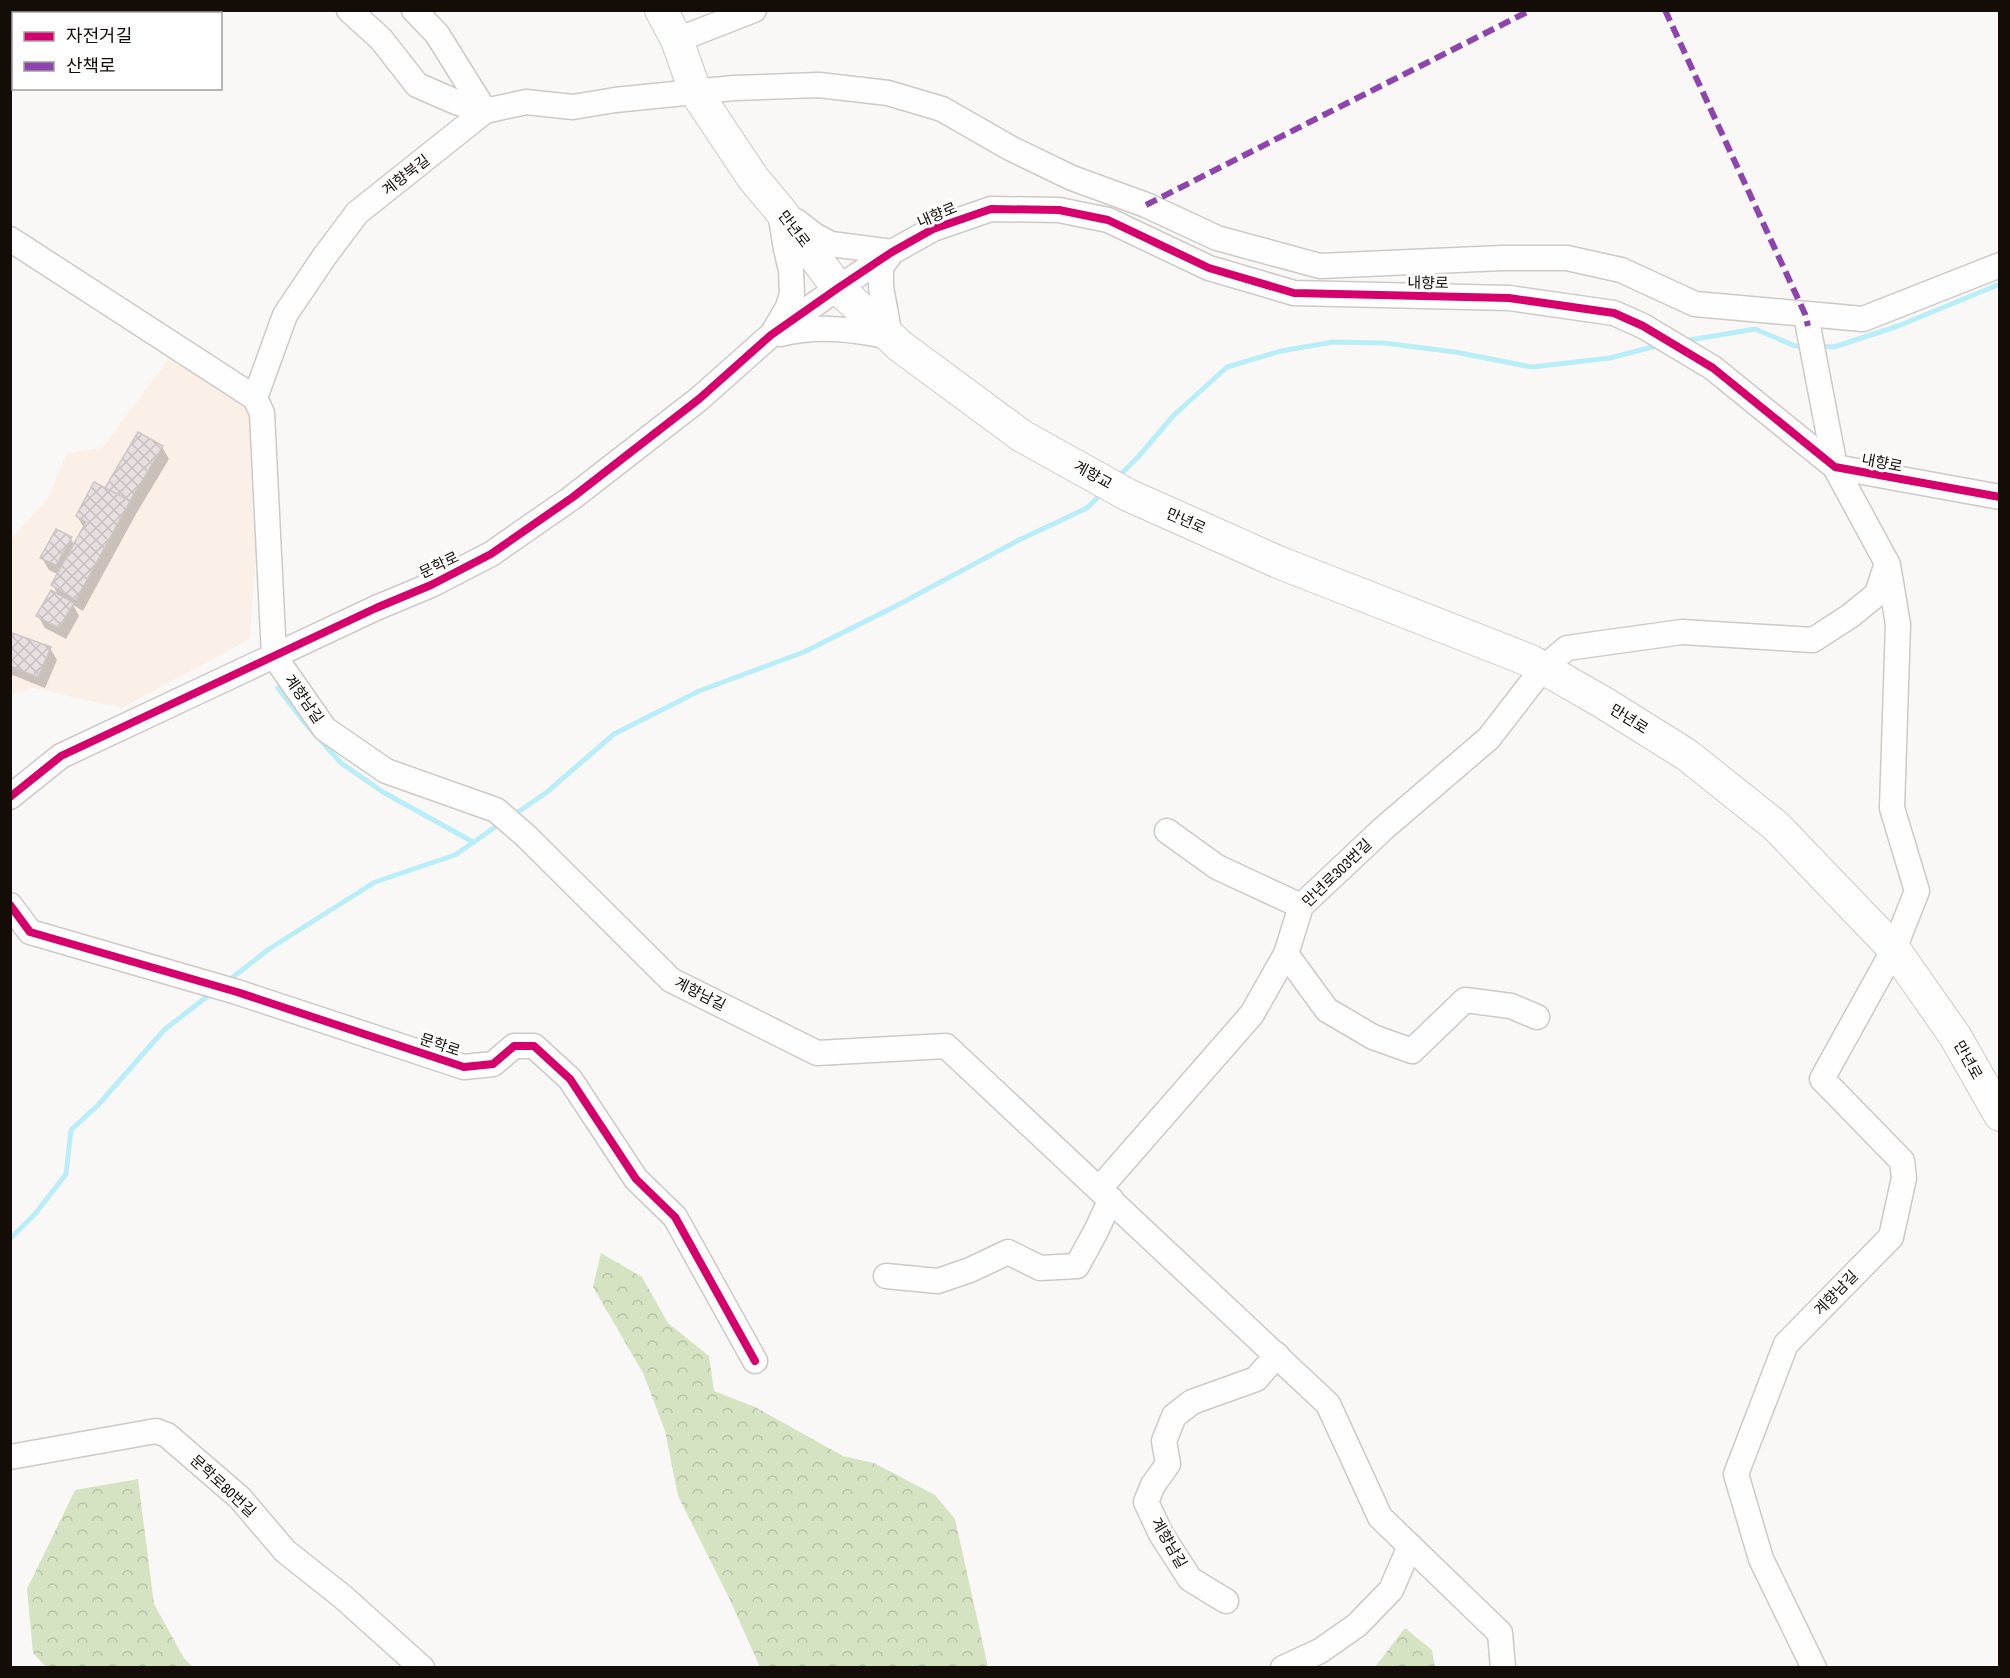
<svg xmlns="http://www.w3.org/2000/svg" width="2010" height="1678" font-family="'Archivo Narrow','Noto Sans KR',sans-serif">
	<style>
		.built { fill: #fbf0e8 }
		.forest { fill: url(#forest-crowns) }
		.shadow { fill: #0003 }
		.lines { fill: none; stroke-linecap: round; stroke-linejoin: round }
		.stream { stroke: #b9eef8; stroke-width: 5 }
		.building { fill: url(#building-cross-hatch); stroke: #cdc6c7; stroke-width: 1.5 }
		.minor-casing { stroke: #cec9c5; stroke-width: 27 }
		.major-casing { stroke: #cec9c5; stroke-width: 34 }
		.minor { stroke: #fefefe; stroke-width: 24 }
		.major { stroke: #fefefe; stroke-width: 32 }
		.quiet { stroke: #8e44ad; stroke-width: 6; stroke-dasharray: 12 6; stroke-linecap: butt }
		.cycleway-casing { stroke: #fff; stroke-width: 11 }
		.cycleway { stroke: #d6006c; stroke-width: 8 }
		.labels { text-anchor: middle; stroke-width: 6; stroke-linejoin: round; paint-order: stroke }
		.street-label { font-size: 15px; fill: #140c07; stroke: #fff }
	</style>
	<defs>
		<pattern id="forest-crowns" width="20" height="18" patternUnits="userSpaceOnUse" patternTransform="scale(1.5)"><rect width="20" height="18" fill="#d6e3c3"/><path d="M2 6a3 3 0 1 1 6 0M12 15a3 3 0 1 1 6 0" fill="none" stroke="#b7c2a6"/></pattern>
		<pattern id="building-cross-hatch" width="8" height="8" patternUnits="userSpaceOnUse" patternTransform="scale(1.5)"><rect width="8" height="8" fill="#e8dfe0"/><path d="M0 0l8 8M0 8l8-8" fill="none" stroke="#c6bebf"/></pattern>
	</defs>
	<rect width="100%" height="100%" fill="#faf8f6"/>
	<!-- built -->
	<path class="built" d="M170,357l79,50 10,108 -9,124 -128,69 -89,-20 -22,6v-155l37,-41 19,-45 35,-5z"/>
	<!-- forest -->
	<g class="forest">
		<path d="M601,1253l41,24 26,46 41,33 5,35 41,16 88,49 31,7 61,32 20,24 33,148h-228l-31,-69 -51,-102 -13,-65 -22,-58 -50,-86z"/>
		<path d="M138,1479l16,125 30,54 9,9h-147l-13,-14 -6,-64 48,-99z"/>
		<path d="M1405,1628l27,22 3,17h-60z"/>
	</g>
	<!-- shadow -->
	<g class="shadow">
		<path d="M162,447l7,12 -33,55 -53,97 -10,-6 6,11 -13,23 -21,-11 -7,-12 21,-19 -6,-12 6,-10 -10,-5 -7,-12 29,-19 4,7 9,-18 -7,-12 28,-26z"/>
		<path d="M10,641l40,7 7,12 -12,28 -35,-14z"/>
	</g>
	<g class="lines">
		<!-- stream -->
		<g class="stream">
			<path d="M1684,341l71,-12 40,17h10"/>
			<path d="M1817,346l17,1 64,-21 102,-42"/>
			<path d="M1117,478l21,-21 36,-42 53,-48 54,-16 52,-9 51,1 71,9 77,15 78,-9 50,-13"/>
			<path d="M278,688l26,34 37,41 42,29 90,50"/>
			<path d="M518,812l29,-20 67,-58 85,-43 105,-39 90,-45 125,-67 68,-32 15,-15"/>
			<path d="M228,981l41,-32 106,-67 80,-27 46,-32"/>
			<path d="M10,1239l25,-25 31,-40 5,-44 27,-25 66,-75 49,-38"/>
		</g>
	</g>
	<!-- building -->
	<g class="building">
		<path d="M138,432l25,14 -33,55 -25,-13z"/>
		<path d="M94,482l36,19 -54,99 -25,-15 35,-63 -10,-6z"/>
		<path d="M56,529l16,8 -16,28 -16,-7z"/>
		<path d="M51,590l23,13 -15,25 -23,-12z"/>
		<path d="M12,633l39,14 -13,30 -28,-11v-29z"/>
	</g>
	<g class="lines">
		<defs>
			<g id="minor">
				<path d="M414,10l23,24 48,77 41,-9 47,5 42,-7 119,-12 85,-3 69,8 54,16 68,39 62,30 74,27 71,33 103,28 182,-8h65l54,12 74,34 168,15 137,-54"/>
				<path d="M677,40l77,-30"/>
				<path d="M10,239l245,159 7,15 12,243 51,73 61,42 110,39 30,26 145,144 146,73 129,-7 382,358 52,113 120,116 3,35"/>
				<path d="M774,331l14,-24 4,-13 -1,-24 -5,-21 -6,-37"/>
				<path d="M780,334c38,-9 72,-5 110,3l-9,-50v-20l11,-15 -61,-8 -17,-9 -18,-14"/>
				<path d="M255,398l30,-83 39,-58 33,-44 128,-102 -29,-9 -39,-17 -36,-46 -32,-29"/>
				<path d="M10,797l51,-41 315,-148 55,-23 60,-31 82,-57 126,-98 72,-64 67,-47 54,-36 41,-23 58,-20 68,1 49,10 101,48 85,25 215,5 105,15 29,13 70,42 122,99 165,30"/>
				<path d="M1167,831l50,36 84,39"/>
				<path d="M10,905l20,27 207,60 227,75 29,-3 21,-18h20l36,33 66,100 39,38 80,144"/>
				<path d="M1286,954l41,56 46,27 39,14 53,-51 46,6 26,11"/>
				<path d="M1100,1188l152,-174 34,-60 15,-48 83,-78 105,-90 54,-70 24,-20 115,-16 131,8 37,-24 27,-22 10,-31 -52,-96 -27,-141"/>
				<path d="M886,1276l52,5 32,-11 38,-18 32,16 37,-2 19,-35 15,-32"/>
				<path d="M10,1457l146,-26 11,4 73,63 45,53 58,46 79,71"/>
				<path d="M1226,1601l-36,-22 -29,-45 -15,-32 7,-17 15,-21 -4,-23 10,-25 18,-14 64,-23 21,-24"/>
				<path d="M1283,1668l37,-17 37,-26 34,-35 19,-44"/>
				<path d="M1814,1668l-53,-109 -25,-85 50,-130 105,-107 13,-59 -2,-17 -80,-82 72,-130 23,-58 -25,-83 6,-184 -10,-59"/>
			</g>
			<path id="major" d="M661,10l16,30 18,51 58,87 26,31 59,79 62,58 122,90 106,59 150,67 253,99 73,42 83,52 89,71 118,123 61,87 45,79"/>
		</defs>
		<!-- minor casing -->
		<use href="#minor" class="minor-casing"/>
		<!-- major casing -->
		<use href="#major" class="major-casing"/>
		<!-- minor -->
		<use href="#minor" class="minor"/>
		<!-- major -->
		<use href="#major" class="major"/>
		<!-- quiet -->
		<g class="quiet">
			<path d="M1665,10l140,304 3,12"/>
			<path d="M1146,205l385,-195"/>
		</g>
		<defs>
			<g id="cycleway">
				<path d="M10,797l51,-41 315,-148 55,-23 60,-31 82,-57 126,-98 72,-64 67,-47 54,-36 41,-23 58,-20 68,1 49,10 101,48 85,25 215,5 105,15 29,13 70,42 122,99 165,30"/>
				<path d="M10,905l20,27 207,60 227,75 29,-3 21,-18h20l36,33 66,100 39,38 80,144"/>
			</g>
		</defs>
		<!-- cycleway casing -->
		<use href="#cycleway" class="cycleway-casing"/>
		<!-- cycleway -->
		<use href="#cycleway" class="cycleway"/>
	</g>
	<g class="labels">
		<!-- street labels -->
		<g class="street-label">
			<text transform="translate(406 175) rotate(-38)" y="5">계향북길</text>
			<text transform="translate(937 215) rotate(-23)" y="5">내향로</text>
			<text transform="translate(794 229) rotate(53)" y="5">만년로</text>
			<text transform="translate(1428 283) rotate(1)" y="5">내향로</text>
			<text transform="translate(1882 463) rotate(11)" y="5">내향로</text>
			<text transform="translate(1093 475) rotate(29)" y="5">계향교</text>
			<text transform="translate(1186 521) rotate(24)" y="5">만년로</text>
			<text transform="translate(439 565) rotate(-26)" y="5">문학로</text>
			<text transform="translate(304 699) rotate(55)" y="5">계향남길</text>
			<text transform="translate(1629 719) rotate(32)" y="5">만년로</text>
			<text transform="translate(1337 873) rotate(-44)" y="5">만년로303번길</text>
			<text transform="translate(700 994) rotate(27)" y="5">계향남길</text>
			<text transform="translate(440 1045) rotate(18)" y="5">문학로</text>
			<text transform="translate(1968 1060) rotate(61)" y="5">만년로</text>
			<text transform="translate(1836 1293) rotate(-46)" y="5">계향남길</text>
			<text transform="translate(223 1486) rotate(43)" y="5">문학로80번길</text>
			<text transform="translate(1169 1543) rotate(60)" y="5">계향남길</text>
		</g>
	</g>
	<!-- border -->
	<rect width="2010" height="1678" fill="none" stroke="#140c07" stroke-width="24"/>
	<!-- legend -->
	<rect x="12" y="12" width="210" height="78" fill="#ffffff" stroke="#a19e9c" stroke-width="1.5"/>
	<rect x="24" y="32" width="30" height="9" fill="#d6006c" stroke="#a19e9c" stroke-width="1.5"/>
	<text x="66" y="42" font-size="18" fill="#140c07">자전거길</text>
	<rect x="24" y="62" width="30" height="9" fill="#8e44ad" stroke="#a19e9c" stroke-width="1.5"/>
	<text x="66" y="72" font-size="18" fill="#140c07">산책로</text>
</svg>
